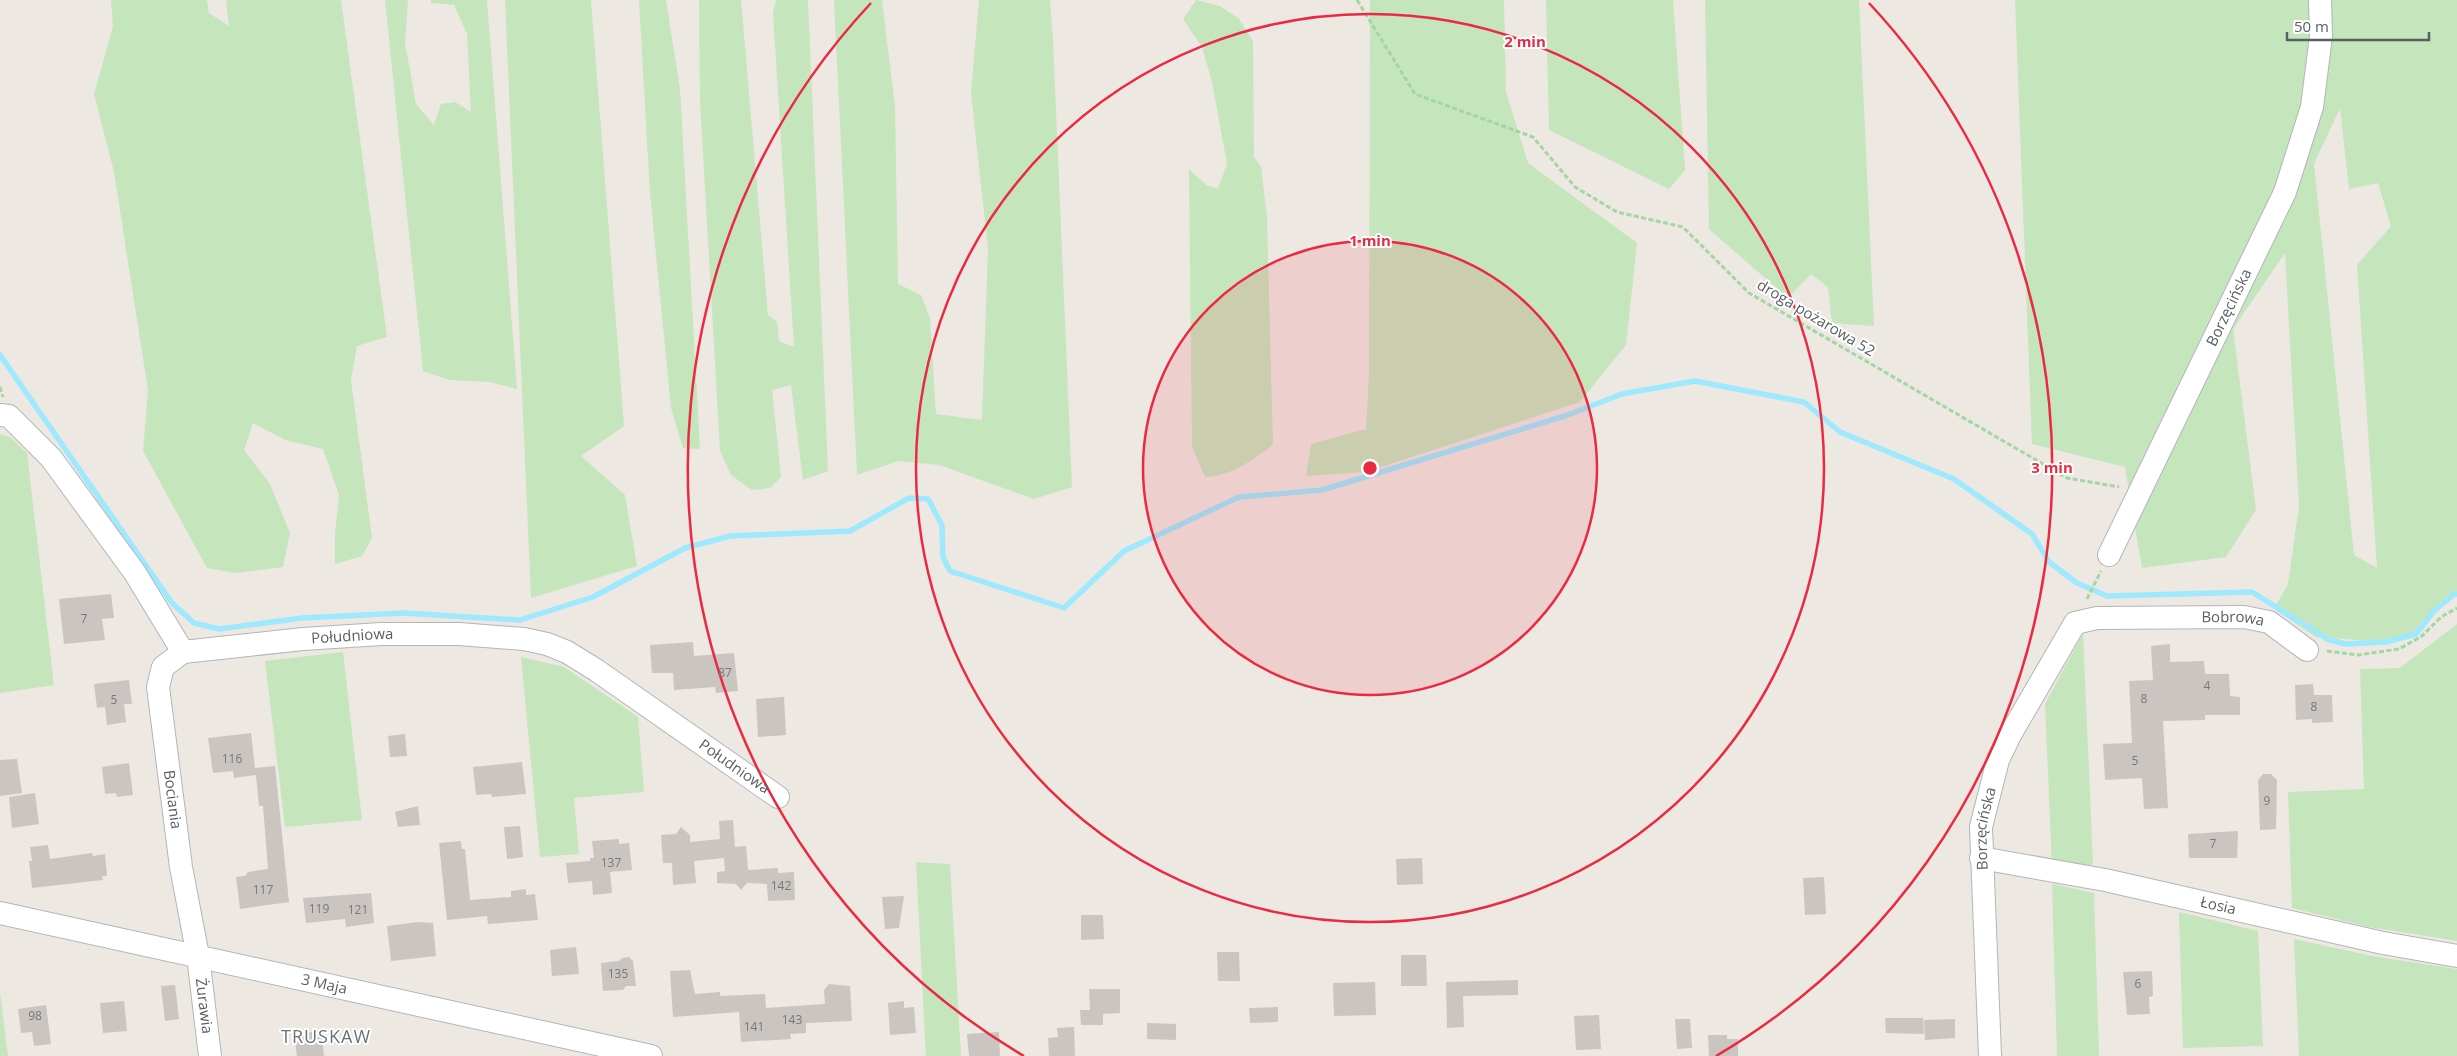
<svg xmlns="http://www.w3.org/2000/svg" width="2457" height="1056" font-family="'Open Sans',sans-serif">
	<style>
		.green { fill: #c5e5bd; fill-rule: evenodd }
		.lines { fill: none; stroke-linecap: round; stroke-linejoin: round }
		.stream { stroke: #9fe9ff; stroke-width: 5.5 }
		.building { fill: #cac5c0 }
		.minor-casing { stroke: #b2b6b9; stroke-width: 24 }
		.path { stroke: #a0d7a3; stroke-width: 3; stroke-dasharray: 5 2.5; stroke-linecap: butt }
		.minor { stroke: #fff; stroke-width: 22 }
		.ring { fill: none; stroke: #eb2a42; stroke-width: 2.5 }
		.labels { text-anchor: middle; stroke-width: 4; stroke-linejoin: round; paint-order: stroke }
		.number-label { font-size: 12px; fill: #76787a }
		.street-label { font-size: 15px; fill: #5a5f62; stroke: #fff }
		.quarter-label { font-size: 18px; letter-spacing: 1px; fill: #6b7274; stroke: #fff }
		.centre { fill: #eb2a42; stroke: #fff; stroke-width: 2.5 }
		.ring-label { font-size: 15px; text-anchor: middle; font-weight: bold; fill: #eb2a42; stroke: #fff; stroke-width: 4; stroke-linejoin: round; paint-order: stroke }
	</style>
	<rect width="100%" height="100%" fill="#ede8e1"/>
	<!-- green -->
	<g class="green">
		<path d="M111,0h96l2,13 20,13 -3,-26h115l46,337 -30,9 -6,34 21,158 -10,18 -27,8v-29l4,-40 -16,-46 -38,-9 -32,-17 -9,27 26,34 20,49 -7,34 -47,6 -29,-5 -64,-117 5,-61 -34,-218 -20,-78 19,-67z"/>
		<path d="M385,0h23l-3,43 11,61 18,21 7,-21 14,-2 16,10 -4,-78 -13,-29 -23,-2v-3h56l30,389 -27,-7 -41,-2 -26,-9z"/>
		<path d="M505,0h86l33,426 -43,30 44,39 12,71 -106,32z"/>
		<path d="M639,0h27l14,89 20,360 -17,-1 -12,-40 -21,-215z"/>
		<path d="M699,0h42l27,315 9,7 2,19 15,6 -21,-334 3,-13h32l20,471 -25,9 -12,-95 -19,5 9,87 -11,11 -18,2 -21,-15 -11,-24 -20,-351z"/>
		<path d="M834,0h48l13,106 3,178 23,11 9,23 6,96 46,6 6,-171 -17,-156 8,-93h71l3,40 19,447 -38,12 -95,-34 -41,-4 -41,14z"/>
		<path d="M1196,0l24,6 19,13 14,22 1,116 7,10 6,50 6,228c-19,14 -43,32 -68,32l-13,-30 -3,-278 17,16 12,4 9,-25 -15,-82 -10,-35 -19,-28z"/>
		<path d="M1370,0h134l2,92 22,71 109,80 -11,102 -46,57 -214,70 -60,4 5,-32 55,-15 3,-56z"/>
		<path d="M1546,0h127l12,170 -16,19 -120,-59z"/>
		<path d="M1705,0h154l15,326 -42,-3 -4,-36 -17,-13 -23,24 -79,-69z"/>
		<path d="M2015,0h442v593l-23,18 -18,23 -30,8 -70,-5 -42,-28 14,-25 11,-78 -14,-253 -52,76 23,181 -30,47 -84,11 -17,-101 -93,-23zM2340,108l9,81 29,-6 13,43 -34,39 20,303 -23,-13 -40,-391z"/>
		<path d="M0,434l10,3 17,16 27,232 -54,8z"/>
		<path d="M2457,624v317l-88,-14 -77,-19 -4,-116 76,-3 -4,-120 40,-1z"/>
		<path d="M2083,633l10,231 -10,7 -31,-4 -7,-163z"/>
		<path d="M343,652l19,168 -77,7 -20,-166z"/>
		<path d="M521,657l43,10 74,50 6,75 -70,6 5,56 -39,3z"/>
		<path d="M916,862l34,2 11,192h-35z"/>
		<path d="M2052,884l42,9 5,163h-42z"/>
		<path d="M2179,912l79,19 5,115 -80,2z"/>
		<path d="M2294,939l78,17 85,13v87h-158z"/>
		<path d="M0,992l8,64h-8z"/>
	</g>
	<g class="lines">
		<!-- stream -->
		<path class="stream" d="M0,355l172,248 22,20 25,6 83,-11 102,-5 116,7 73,-23 92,-49 45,-12 120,-5 59,-33 19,1 14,26 1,32 7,14 114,37 60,-57 115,-54 83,-7 243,-74 57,-22 73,-13 109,21 36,30 114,47 78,55 17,28 28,21 30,13 145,-4 75,47 18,5 41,-2 30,-8 18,-23 19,-16 4,-1"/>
	</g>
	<!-- building -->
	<g class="building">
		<path d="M111,594l3,24 -12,1 3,21 -41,4 -5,-45z"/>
		<path d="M693,642l1,14 40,-3 4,38 -22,2 -1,-6 -41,3 -1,-17h-21l-2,-28z"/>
		<path d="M2170,644v18l34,-1 1,13h24l1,22 10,1v18h-35v5l-42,1 5,87 -24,1 -2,-31 -37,2 -2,-36 29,-1 -3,-62 24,-1 -2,-34z"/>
		<path d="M129,680l3,24h-8l2,18 -19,3 -2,-18 -8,1 -3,-24z"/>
		<path d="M2313,684l1,11h18l1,27 -21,1v-4l-16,1 -1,-35z"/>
		<path d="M784,697l2,38 -28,2 -2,-38z"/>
		<path d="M251,733l4,35 20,-2 14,136 -49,7 -4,-32 9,-1 3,-4 20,-3 -5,-63h-4l-3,-31 -22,3 -1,-7 -20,2 -5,-35z"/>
		<path d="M405,734l2,22 -17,1 -2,-21z"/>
		<path d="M17,759l5,34 -22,3v-36z"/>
		<path d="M522,762l4,32 -34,3 -1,-3 -15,1 -3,-28z"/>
		<path d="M129,763l4,32 -16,2 -1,-4 -11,1 -3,-27z"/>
		<path d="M2263,774h8l6,6 -1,49 -16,1 -2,-50z"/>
		<path d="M35,793l4,31 -27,4 -3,-31z"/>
		<path d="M418,806l2,19 -22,2 -3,-15z"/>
		<path d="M733,820l2,27 11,-1 2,24 30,-2v5l16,-1 1,28 -27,1 -1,-17 -20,-1 -6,7 -5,-6 -19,-1v-11l8,-1 -1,-13 -30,3 2,22 -23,2 -1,-22h-9l-2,-28 15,-1 5,-7 9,8v7l30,-3 -1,-18z"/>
		<path d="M520,826l3,31 -16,2 -3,-32z"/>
		<path d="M2238,831l-1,27h-48l-1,-24z"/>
		<path d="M619,839v5l10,-1 3,27 -22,2 2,21 -19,2 -1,-14 -24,2 -2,-20 24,-2v-3h4l-2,-17z"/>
		<path d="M461,841l1,8h3l5,51 41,-3v-6l15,-2v6l9,-1 3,26 -50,4 -1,-8 -40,4 -8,-77z"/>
		<path d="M48,845l2,14 42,-6 1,3 12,-2 2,22h-5l1,4 -71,8 -3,-27h3l-2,-14z"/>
		<path d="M1422,858l1,26 -26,1 -1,-26z"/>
		<path d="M1824,877l2,37 -21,1 -2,-37z"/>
		<path d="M371,893l3,30 -28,4 -1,-8 -39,4 -3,-25z"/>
		<path d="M904,896l-5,32 -14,1 -3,-32z"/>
		<path d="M1081,915h22l1,24 -23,1z"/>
		<path d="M418,922l15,1 3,33 -45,5 -4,-35z"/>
		<path d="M576,947l3,27 -27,2 -2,-26z"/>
		<path d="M1217,952h22l1,29h-22z"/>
		<path d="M1401,955h25l1,31h-26z"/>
		<path d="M629,957l4,4 3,25h-10l-3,4 -20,1 -2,-28 18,-2 3,-3z"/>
		<path d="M690,970l5,24 25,-2v4l45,-2 1,14 59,-4 -1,-14 5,-6 21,2 2,35 -46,2v10l-16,1 1,5 -50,3 -2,-30 -66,5 -3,-46z"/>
		<path d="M2152,971l1,25 -4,1 1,17 -23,1 -4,-43z"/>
		<path d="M1518,980v15l-55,1 1,31 -17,1 -1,-46z"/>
		<path d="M1375,982l1,33 -42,1 -1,-33z"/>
		<path d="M175,985l4,34 -14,2 -4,-35z"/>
		<path d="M1089,989h31v24l-17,1v11h-22l-1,-15h10z"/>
		<path d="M124,1001l3,30 -24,2 -3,-30z"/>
		<path d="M904,1001v7l10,-1 2,26 -26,2 -2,-32z"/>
		<path d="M46,1005l5,39 -17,2 -2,-14 -11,1 -3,-24z"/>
		<path d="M1278,1007v15l-28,1 -1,-15z"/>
		<path d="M1599,1015l2,34 -25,1 -2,-34z"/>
		<path d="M1885,1018h38l1,16 -38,-1z"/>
		<path d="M1675,1019h15l2,29 -15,1z"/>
		<path d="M1955,1019v19l-30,2 -1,-20z"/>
		<path d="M1147,1023l29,1v16l-29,-1z"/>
		<path d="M1074,1027l1,29h-26l-1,-18 10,-1 -1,-9z"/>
		<path d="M321,1031l3,25h-27l-3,-22z"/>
		<path d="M999,1032l1,24h-31l-2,-22z"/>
		<path d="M1708,1035h19v4h11v17h-29z"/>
	</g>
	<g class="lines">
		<defs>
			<g id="minor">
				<path d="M0,415l9,1 42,42 84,115 48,79"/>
				<path id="s1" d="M2109,555l176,-363 27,-85 9,-71 -1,-36"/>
				<path id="s2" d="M183,652l120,-13 78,-5h78l65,5 23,5 20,8 29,18 182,127"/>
				<path id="s3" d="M183,652l-20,15 -5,20 23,180 17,89 12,100"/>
				<path id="s4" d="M1981,858l124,22 278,63 74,13"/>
				<path id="s5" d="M0,913l651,143"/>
				<path id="s6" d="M1990,1056l-9,-229 17,-67 12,-25 65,-112 22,-5 147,-1 25,5 38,28"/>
			</g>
		</defs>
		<!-- minor casing -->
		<use href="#minor" class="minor-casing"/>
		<!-- path -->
		<g class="path">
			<path d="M1357,0l58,94 118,43 42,50 42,25 66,15 66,66 318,185 52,9"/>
			<path d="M0,387l3,10"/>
			<path d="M2087,599l14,-28"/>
			<path d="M2327,651l31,4 41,-6 23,-13 19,-19 16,-9"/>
		</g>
		<!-- minor -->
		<use href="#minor" class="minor"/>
	</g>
	<!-- distance rings -->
	<circle cx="1370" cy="468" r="227" fill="#eb2a42" fill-opacity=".12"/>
	<g class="ring">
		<circle cx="1370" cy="468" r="227"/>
		<circle cx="1370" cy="468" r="454"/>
		<path d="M1024 1056A682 682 0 0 1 871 3M1869 3A682 682 0 0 1 1716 1056"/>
	</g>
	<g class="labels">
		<!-- number labels -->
		<g class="number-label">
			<text x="84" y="623">7</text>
			<text x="725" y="677">87</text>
			<text x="2207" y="690">4</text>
			<text x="2144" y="703">8</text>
			<text x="114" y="704">5</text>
			<text x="2314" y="711">8</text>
			<text x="232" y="763">116</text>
			<text x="2135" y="765">5</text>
			<text x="2267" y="805">9</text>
			<text x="2213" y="848">7</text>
			<text x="611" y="867">137</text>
			<text x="781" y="890">142</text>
			<text x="263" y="894">117</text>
			<text x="319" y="913">119</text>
			<text x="358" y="914">121</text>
			<text x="618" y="978">135</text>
			<text x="2138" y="988">6</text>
			<text x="35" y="1020">98</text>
			<text x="792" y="1024">143</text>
			<text x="754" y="1031">141</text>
		</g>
		<!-- street labels -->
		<g class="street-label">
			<text dy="5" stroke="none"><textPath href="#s1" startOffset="275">Borzęcińska</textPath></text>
			<text transform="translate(1816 318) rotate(31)" y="5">droga pożarowa 52</text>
			<text dy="5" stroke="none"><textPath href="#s6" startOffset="614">Bobrowa</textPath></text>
			<text dy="5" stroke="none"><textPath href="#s2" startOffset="170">Południowa</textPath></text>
			<text dy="5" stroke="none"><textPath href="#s2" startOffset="590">Południowa</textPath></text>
			<text dy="5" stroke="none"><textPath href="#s3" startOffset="159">Bociania</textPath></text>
			<text dy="5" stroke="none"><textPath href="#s6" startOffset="228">Borzęcińska</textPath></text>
			<text dy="5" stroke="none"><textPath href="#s4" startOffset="242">Łosia</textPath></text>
			<text dy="5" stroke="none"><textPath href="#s5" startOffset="332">3 Maja</textPath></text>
			<text dy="5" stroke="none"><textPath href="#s3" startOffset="368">Żurawia</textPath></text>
		</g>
		<!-- quarter labels -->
		<g class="quarter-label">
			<text x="326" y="1043">TRUSKAW</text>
		</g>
	</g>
	<circle cx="1370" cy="468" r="8" class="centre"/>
	<g class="ring-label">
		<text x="1525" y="47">2 min</text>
		<text x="1370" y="246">1 min</text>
		<text x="2052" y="473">3 min</text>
	</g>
	<!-- scale -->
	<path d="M2287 32v8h142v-8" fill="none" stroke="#5a5f62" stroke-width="2.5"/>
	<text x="2294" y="32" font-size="15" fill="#5a5f62" stroke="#ffffff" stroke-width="4" paint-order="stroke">50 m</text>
</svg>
